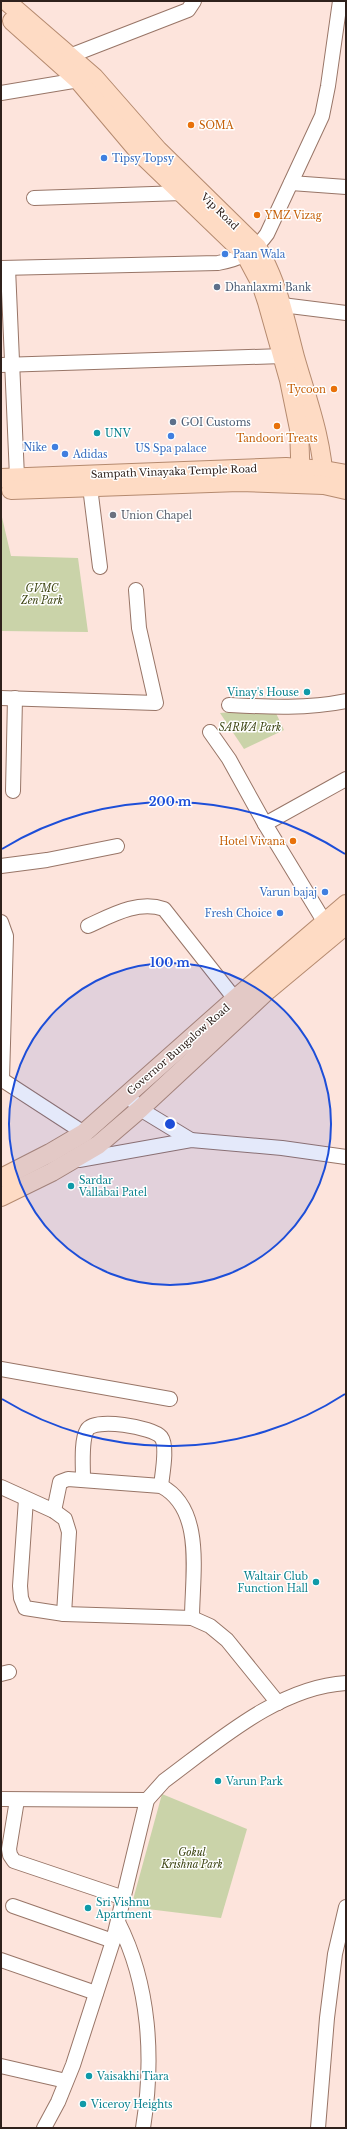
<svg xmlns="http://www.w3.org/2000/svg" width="347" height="2129" font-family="'Libre Baskerville',serif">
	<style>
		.green { fill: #cad3a9 }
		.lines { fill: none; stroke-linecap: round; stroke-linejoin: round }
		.minor-casing { stroke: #987567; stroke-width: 16 }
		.major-casing { stroke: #b58a6f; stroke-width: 20 }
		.minor { stroke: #fff; stroke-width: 14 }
		.major { stroke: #fedbc4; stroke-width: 18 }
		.ring { fill: none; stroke: #1d4ed8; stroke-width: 2 }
		.food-dot { fill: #e8710a; stroke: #fff; stroke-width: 1.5 }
		.shop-dot { fill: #3f7fe0; stroke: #fff; stroke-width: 1.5 }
		.service-dot { fill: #5c6f8a; stroke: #fff; stroke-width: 1.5 }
		.culture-dot { fill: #0f9aa8; stroke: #fff; stroke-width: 1.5 }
		.worship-dot { fill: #6b7280; stroke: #fff; stroke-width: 1.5 }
		.labels { text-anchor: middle; stroke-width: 3; stroke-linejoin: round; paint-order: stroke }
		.food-label { font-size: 10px; fill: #c56008; stroke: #fff; text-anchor: start }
		.shop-label { font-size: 10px; fill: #366cbe; stroke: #fff; text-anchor: start }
		.street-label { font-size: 10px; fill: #2f211c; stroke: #fff }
		.service-label { font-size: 10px; fill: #4e5e75; stroke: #fff; text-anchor: start }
		.culture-label { font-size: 10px; fill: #0d838f; stroke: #fff; text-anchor: start }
		.worship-label { font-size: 10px; fill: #5b616d; stroke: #fff; text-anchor: start }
		.park-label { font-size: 10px; font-style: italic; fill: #3e4614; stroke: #fff }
		.centre { fill: #1d4ed8; stroke: #fff; stroke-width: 2 }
		.ring-label { font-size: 12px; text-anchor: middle; font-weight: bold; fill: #1d4ed8; stroke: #fff; stroke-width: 3; stroke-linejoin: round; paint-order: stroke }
	</style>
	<rect width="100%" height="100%" fill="#fde4dc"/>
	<!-- green -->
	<g class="green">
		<path d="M1,513l10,43 67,2 10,74 -87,-1z"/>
		<path d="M274,709l10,21 -40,19 -24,-36z"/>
		<path d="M162,1794l85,35 -26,89 -90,-11z"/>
	</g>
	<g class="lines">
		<defs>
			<g id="minor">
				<path d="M72,55l116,-45 6,-9"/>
				<path d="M1,93l84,-14"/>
				<path d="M291,183l55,4"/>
				<path d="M34,198l148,-5"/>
				<path d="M1,268l217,-5c22,-4 36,-11 49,-29l55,-118 6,-30 12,-85"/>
				<path d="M8,268l9,209"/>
				<path d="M282,305l64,8"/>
				<path d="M1,365l282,-9"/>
				<path d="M90,487l10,80"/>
				<path d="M1,698l155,5 -17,-75 -3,-38"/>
				<path d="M229,705c40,2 78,4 117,-4"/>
				<path d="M210,732l19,27 36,65 65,107"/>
				<path d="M13,791l2,-93"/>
				<path d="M265,824l81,-45"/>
				<path d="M1,866l46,-6 70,-14"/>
				<path d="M1,922l5,14 -4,143"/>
				<path d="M88,926c24,-11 50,-26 76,-17l71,90"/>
				<path d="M1,1079l83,54"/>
				<path d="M133,1101l7,8 51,31"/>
				<path d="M79,1160l112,-20 91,8 64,9"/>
				<path d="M1,1369l169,30"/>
				<path d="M83,1478c0,-12 -2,-38 4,-48 7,-13 66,-3 74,7 7,9 1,38 0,49"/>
				<path d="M1,1487l53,24 11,8 4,13 -5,82"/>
				<path d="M26,1499l-6,87 1,12 4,10 39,6 128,4 18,8 17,14 51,63"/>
				<path d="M54,1511l6,-29 8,-3 93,7c44,23 31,90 31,132"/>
				<path d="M1,1674l8,-2"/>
				<path d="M1,1799l146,1"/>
				<path d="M17,1800l-8,49 1,6 4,6 110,37"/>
				<path d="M13,1906l100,35"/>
				<path d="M118,1922c32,63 36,137 25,206"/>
				<path d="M1,1960l95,33"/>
				<path d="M1,2066l65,15"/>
				<path d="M44,2128l14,-26 15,-37 40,-124 34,-141 17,-19c53,-39 114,-94 182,-98"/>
				<path d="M318,2128l9,-110 8,-64 11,-47"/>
			</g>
			<g id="major">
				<path d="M6,1l88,76 64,73 99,97c21,35 28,72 38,110 12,42 28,84 29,128"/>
				<path d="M12,21l66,59 60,71 107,103 16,30 6,18 22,78 10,49 2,55"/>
				<path d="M1,478l285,-11 38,3 22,4"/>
				<path d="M11,490l228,-8 85,3 22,5"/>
				<path d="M1,1178l49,-25 34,-20 151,-134 111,-95"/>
				<path d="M1,1197l51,-25 46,-27 42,-36 128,-119 78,-65"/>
			</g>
		</defs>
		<!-- minor casing -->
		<use href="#minor" class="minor-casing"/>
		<!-- major casing -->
		<use href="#major" class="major-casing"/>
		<!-- minor -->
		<use href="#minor" class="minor"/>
		<!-- major -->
		<use href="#major" class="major"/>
	</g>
	<!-- distance rings -->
	<circle cx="170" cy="1124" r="161" fill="#1d4ed8" fill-opacity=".12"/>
	<g class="ring">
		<circle cx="170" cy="1124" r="161"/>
		<path d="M345 1394A322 322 0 0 1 2 1399M2 849A322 322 0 0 1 345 854"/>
	</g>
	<!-- markers -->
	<g class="food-dot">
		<circle cx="191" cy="125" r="4"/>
		<circle cx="257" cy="215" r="4"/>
		<circle cx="334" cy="389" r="4"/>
		<circle cx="277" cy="426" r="4"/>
		<circle cx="293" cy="841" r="4"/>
	</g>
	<g class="shop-dot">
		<circle cx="104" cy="158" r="4"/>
		<circle cx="225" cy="254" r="4"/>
		<circle cx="171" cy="436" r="4"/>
		<circle cx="55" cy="447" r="4"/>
		<circle cx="65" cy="454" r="4"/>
		<circle cx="325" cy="892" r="4"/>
		<circle cx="280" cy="913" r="4"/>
	</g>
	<g class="service-dot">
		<circle cx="217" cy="287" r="4"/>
		<circle cx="173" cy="422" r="4"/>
	</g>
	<g class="culture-dot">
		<circle cx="97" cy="433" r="4"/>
		<circle cx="307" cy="692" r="4"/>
		<circle cx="71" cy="1186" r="4"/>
		<circle cx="316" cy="1582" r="4"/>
		<circle cx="218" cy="1781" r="4"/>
		<circle cx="88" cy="1908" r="4"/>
		<circle cx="89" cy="2076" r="4"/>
		<circle cx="83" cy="2104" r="4"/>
	</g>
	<circle class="worship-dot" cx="113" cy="515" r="4"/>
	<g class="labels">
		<!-- food labels -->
		<g class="food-label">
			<text x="199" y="129">SOMA</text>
			<text x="265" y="219">YMZ Vizag</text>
			<text x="326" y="393" text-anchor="end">Tycoon</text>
			<text x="277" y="442" text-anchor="middle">Tandoori Treats</text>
			<text x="285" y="845" text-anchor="end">Hotel Vivana</text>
		</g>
		<!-- shop labels -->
		<g class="shop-label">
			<text x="112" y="162">Tipsy Topsy</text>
			<text x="233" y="258">Paan Wala</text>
			<text x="47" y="451" text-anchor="end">Nike</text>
			<text x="171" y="452" text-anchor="middle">US Spa palace</text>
			<text x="73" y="458">Adidas</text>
			<text x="317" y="896" text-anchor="end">Varun bajaj</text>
			<text x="272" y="917" text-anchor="end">Fresh Choice</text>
		</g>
		<!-- street labels -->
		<g class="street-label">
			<text transform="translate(220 211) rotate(44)" y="4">Vip Road</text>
			<text transform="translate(174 471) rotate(-2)" y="4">Sampath Vinayaka Temple Road</text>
			<text transform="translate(178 1049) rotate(-41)" y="4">Governor Bungalow Road</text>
		</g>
		<!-- service labels -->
		<g class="service-label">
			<text x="225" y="291">Dhanlaxmi Bank</text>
			<text x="181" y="426">GOI Customs</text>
		</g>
		<!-- culture labels -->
		<g class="culture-label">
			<text x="105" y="437">UNV</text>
			<text x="299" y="696" text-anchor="end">Vinay's House</text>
			<text x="79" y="1184">Sardar<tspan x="79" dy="12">Vallabai Patel</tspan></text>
			<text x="308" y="1580" text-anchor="end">Waltair Club<tspan x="308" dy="12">Function Hall</tspan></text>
			<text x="226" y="1785">Varun Park</text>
			<text x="96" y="1906">Sri Vishnu<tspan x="96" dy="12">Apartment</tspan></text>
			<text x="97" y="2080">Vaisakhi Tiara</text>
			<text x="91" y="2108">Viceroy Heights</text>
		</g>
		<!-- worship labels -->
		<g class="worship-label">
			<text x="121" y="519">Union Chapel</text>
		</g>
		<!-- park labels -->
		<g class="park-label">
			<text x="42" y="592">GVMC<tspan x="42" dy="12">Zen Park</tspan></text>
			<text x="250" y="731">SARWA Park</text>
			<text x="192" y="1856">Gokul<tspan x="192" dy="12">Krishna Park</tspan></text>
		</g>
	</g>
	<circle cx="170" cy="1124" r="6" class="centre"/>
	<g class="ring-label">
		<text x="170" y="806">200 m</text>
		<text x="170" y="967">100 m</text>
	</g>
	<!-- border -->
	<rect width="347" height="2129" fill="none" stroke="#2f211c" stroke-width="4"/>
</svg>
